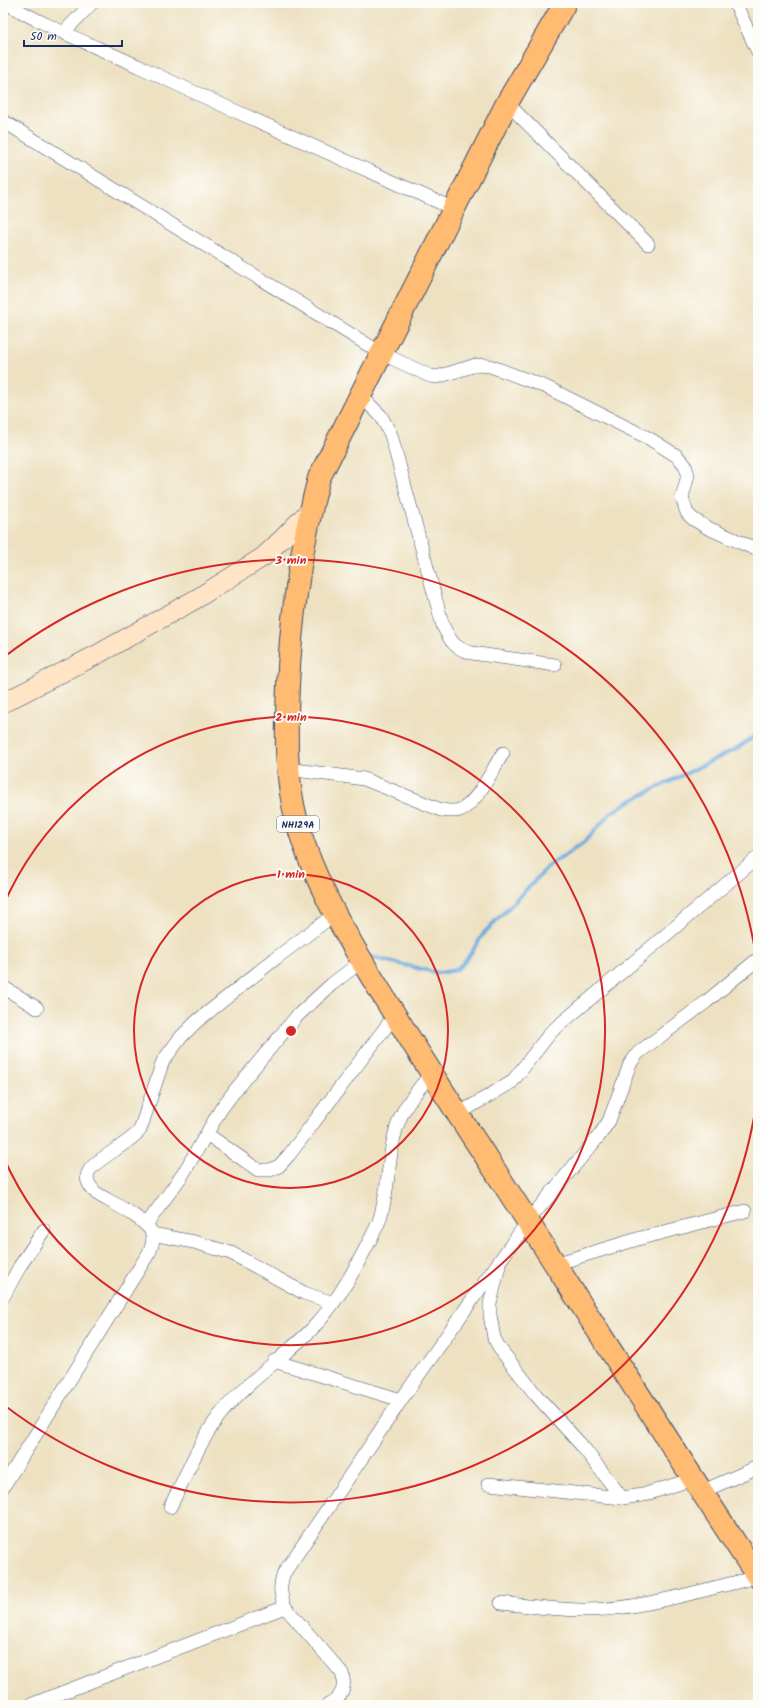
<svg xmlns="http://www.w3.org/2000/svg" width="761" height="1708" font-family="Kalam,sans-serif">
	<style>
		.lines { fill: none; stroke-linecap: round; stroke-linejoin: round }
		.stream { stroke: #68a8db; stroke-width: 4 }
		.street-casing { stroke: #3a4a6d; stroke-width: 14 }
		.secondary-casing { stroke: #3a4a6d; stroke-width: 20 }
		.highway-casing { stroke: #3a4a6d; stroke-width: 24 }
		.street { stroke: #fff; stroke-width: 13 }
		.secondary { stroke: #ffe4c6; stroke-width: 19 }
		.highway { stroke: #ffbb71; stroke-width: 22 }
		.ring { fill: none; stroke: #d62828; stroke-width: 2 }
		.labels { text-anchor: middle; stroke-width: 4; stroke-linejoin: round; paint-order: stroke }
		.shield { fill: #fdfcf7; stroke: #5f6c8c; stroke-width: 1 }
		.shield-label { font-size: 10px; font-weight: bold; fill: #1b2f5e }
		.centre { fill: #d62828; stroke: #fdfcf7; stroke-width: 2 }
		.ring-label { font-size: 12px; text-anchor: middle; font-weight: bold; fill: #d62828; stroke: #fdfcf7; stroke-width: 4; stroke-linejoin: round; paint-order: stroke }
	</style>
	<rect width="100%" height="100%" fill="#fdfcf7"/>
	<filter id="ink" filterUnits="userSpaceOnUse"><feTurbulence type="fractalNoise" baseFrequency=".025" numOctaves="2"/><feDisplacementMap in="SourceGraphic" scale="8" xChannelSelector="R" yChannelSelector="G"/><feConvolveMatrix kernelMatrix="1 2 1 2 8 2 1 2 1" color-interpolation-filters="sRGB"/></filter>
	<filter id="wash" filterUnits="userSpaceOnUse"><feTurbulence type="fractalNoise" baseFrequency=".012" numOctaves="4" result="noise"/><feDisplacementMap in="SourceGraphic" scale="16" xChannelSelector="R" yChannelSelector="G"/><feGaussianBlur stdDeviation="0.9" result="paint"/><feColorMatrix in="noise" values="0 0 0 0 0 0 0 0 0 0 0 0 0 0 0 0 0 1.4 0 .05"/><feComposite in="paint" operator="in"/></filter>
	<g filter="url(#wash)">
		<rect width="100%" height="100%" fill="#ede1c1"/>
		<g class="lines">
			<!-- stream -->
			<path class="stream" d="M367,956l71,17 18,-3 11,-11 17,-26 64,-66 36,-25 27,-29 15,-10 110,-54 22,-15"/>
		</g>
	</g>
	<g filter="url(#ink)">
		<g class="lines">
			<defs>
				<g id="street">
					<path d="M6,3c42,25 89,43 134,64 104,49 209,95 314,142"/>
					<path d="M735,3l23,49"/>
					<path d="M64,32l28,-29"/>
					<path d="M507,103l141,141"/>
					<path d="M3,121l378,232 49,23 7,1 39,-12 14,1 56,21 104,52 27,17 8,9 3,10 -6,23 5,15 6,6 15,9 50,22"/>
					<path d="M360,395l21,21 10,19 52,191c8,16 11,22 29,27l83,12"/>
					<path d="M288,769l76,10 77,31c6,1 13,2 19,0 17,-6 33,-42 43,-57"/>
					<path d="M3,987l34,21"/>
					<path d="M458,1114l54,-32 39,-50 207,-175"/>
					<path d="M207,1134l51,36h12l9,-4 10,-11 106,-140"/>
					<path d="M146,1225l37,-51 38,-65 15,-20 61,-73 35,-32 30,-23"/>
					<path d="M152,1234l42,8 37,11 73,40 29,10"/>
					<path d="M555,1264l86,-26 104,-27"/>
					<path d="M499,1266l-9,38v11l4,23 6,11 36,46 47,52 39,51"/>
					<path d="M3,1297l17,-31 24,-36"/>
					<path d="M274,1361l127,39"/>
					<path d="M488,1484l134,14 21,-3 50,-16"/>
					<path d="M3,1487l147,-236c2,-5 4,-12 2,-18 -7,-15 -42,-31 -56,-40 -6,-6 -12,-14 -7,-22 7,-12 40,-27 51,-41l23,-69 18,-24 15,-15 80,-64 59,-44"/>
					<path d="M701,1492l57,-25"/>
					<path d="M170,1507c15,-29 29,-65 49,-91 27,-34 63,-57 93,-87 28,-29 48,-69 66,-105 13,-35 8,-74 23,-108 7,-16 20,-29 30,-43"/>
					<path d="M501,1603c28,3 57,7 85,7 55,0 118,-21 172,-33"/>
					<path d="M30,1705l255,-98"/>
					<path d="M328,1705c14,-6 18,-18 14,-32l-57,-66c-5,-13 -6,-21 -1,-34l117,-173 127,-179 71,-85 10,-15 21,-57 8,-11 68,-51 52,-43"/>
				</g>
				<path id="secondary" d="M3,703l95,-49 98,-55 67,-42 22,-21 26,-27"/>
				<path id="highway" d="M565,3l-58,100 -188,375c-18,68 -28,138 -31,208 -2,46 -3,91 9,136 18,64 53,120 88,177 35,56 70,112 107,167 89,137 175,275 266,411"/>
			</defs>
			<!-- street casing -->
			<use href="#street" class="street-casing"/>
			<!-- secondary casing -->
			<use href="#secondary" class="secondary-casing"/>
			<!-- highway casing -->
			<use href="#highway" class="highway-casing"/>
			<!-- street -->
			<use href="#street" class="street"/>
			<!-- secondary -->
			<use href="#secondary" class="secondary"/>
			<!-- highway -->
			<use href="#highway" class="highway"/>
		</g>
	</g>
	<!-- distance rings -->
	<g class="ring">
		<circle cx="291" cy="1031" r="157"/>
		<path d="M3 906A314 314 0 1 1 3 1156"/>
		<path d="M758 1092A471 471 0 0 1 4 1405M4 657A471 471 0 0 1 758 970"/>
	</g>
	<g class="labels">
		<!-- shield labels -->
		<rect class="shield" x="277" y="816" width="42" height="16" rx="3"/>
		<g class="shield-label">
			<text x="298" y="828">NH129A</text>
		</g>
	</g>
	<circle cx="291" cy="1031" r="6" class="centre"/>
	<g class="ring-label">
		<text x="291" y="564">3 min</text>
		<text x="291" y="721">2 min</text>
		<text x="291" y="878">1 min</text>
	</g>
	<!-- margin -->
	<rect width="761" height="1708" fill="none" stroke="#fdfcf7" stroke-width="16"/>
	<!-- scale -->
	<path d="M24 40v6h98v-6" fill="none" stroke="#1b2f5e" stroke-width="2"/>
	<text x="30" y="40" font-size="12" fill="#1b2f5e" stroke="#fdfcf7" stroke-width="3" paint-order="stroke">50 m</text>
</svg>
